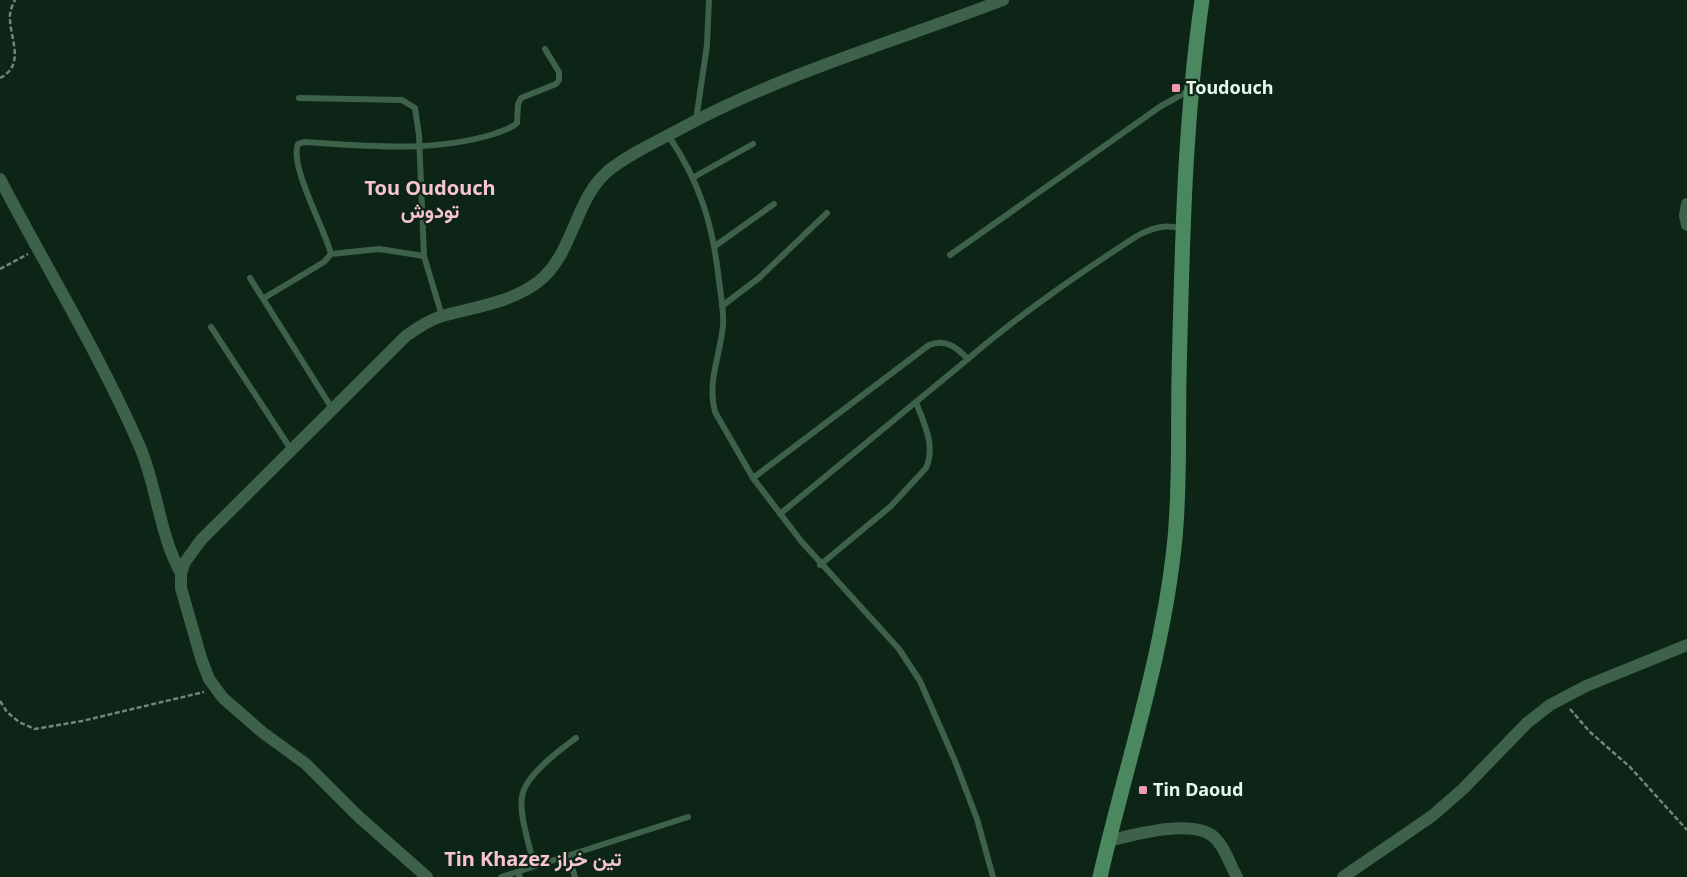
<svg xmlns="http://www.w3.org/2000/svg" width="1687" height="877" font-family="'Noto Sans',Vazirmatn,sans-serif">
	<style>
		.lines { fill: none; stroke-linecap: round; stroke-linejoin: round }
		.path { stroke: #728679; stroke-width: 2.5; stroke-dasharray: 5 2.5; stroke-linecap: butt }
		.lane { stroke: #3d6149; stroke-width: 6 }
		.street { stroke: #3d6149; stroke-width: 12 }
		.secondary { stroke: #4b875f; stroke-width: 15 }
		.poi-dot { fill: #f29ab0; stroke: #0d2516; stroke-width: 2 }
		.labels { text-anchor: middle; stroke-width: 4.5; stroke-linejoin: round; paint-order: stroke }
		.poi-label { font-size: 18px; font-weight: bold; fill: #e8f7ec; stroke: #0d2516; text-anchor: start }
		.quarter-label { font-size: 20px; font-weight: bold; fill: #f7c4cf; stroke: #0d2516 }
	</style>
	<rect width="100%" height="100%" fill="#0d2516"/>
	<g class="lines">
		<!-- path -->
		<g class="path">
			<path d="M0,78c25,-13 11,-37 10,-58 -1,-7 2,-14 5,-20"/>
			<path d="M0,269l28,-15"/>
			<path d="M0,701l7,11 12,10 16,7 47,-8 122,-29"/>
			<path d="M1570,709l20,23 40,35 57,63"/>
		</g>
		<!-- lane -->
		<g class="lane">
			<path d="M299,98l103,2 13,8 4,27 5,121 18,60"/>
			<path d="M696,120l11,-75 2,-45"/>
			<path d="M668,135c32,47 45,90 51,146 2,15 5,30 4,45 -3,29 -16,57 -8,86l38,66 48,63 98,108 21,32 35,80 22,58 16,58"/>
			<path d="M694,177l59,-33"/>
			<path d="M715,246l59,-42"/>
			<path d="M331,254l48,-5 45,7"/>
			<path d="M950,255l211,-149 29,-16"/>
			<path d="M250,278l83,132"/>
			<path d="M264,298l60,-36 7,-8c-6,-25 -42,-88 -33,-110l6,-2c63,4 128,11 190,-8 8,-3 17,-5 23,-11l1,-19 3,-6 35,-14 3,-4v-8l-14,-23"/>
			<path d="M722,306l37,-28 68,-65"/>
			<path d="M211,327l81,124"/>
			<path d="M968,359c53,-46 110,-85 169,-123 16,-9 29,-12 47,-7"/>
			<path d="M753,478l176,-133c17,-7 28,3 39,14l-188,155"/>
			<path d="M820,565l71,-59 35,-38c10,-22 -2,-44 -10,-66"/>
			<path d="M569,856l6,21"/>
			<path d="M534,866c-4,-20 -15,-50 -12,-69 2,-21 38,-47 54,-59"/>
			<path d="M517,872l171,-55"/>
			<path d="M501,877l16,-5 3,5"/>
		</g>
		<!-- street -->
		<g class="street">
			<path d="M0,179c47,90 100,176 140,268 17,40 20,90 41,126"/>
			<path d="M1687,204l-2,11 2,10"/>
			<path d="M1108,841c25,-6 85,-23 106,-4 11,10 16,28 23,40"/>
			<path d="M427,877l-68,-60 -53,-53 -44,-32 -39,-34 -14,-19 -8,-21 -20,-70v-15l4,-11 16,-22 205,-204c11,-8 23,-16 36,-20 33,-9 68,-13 96,-34 36,-28 36,-82 70,-111 21,-17 48,-29 72,-42 103,-56 214,-87 323,-129"/>
			<path d="M1343,877l89,-61 31,-27 64,-66 23,-18 36,-19 101,-41"/>
		</g>
		<!-- secondary -->
		<path class="secondary" d="M1100,877c26,-113 64,-223 75,-339 5,-53 3,-107 4,-160 3,-127 5,-253 23,-378"/>
	</g>
	<!-- markers -->
	<g class="poi-dot">
		<rect x="1171" y="83" width="10" height="10" rx="2.5"/>
		<rect x="1138" y="785" width="10" height="10" rx="2.5"/>
	</g>
	<g class="labels">
		<!-- poi labels -->
		<g class="poi-label">
			<text x="1186" y="94">Toudouch</text>
			<text x="1153" y="796">Tin Daoud</text>
		</g>
		<!-- quarter labels -->
		<g class="quarter-label">
			<text x="430" y="195">Tou Oudouch<tspan x="430" dy="23">تودوش</tspan></text>
			<text x="533" y="866">Tin Khazez تين خراز</text>
		</g>
	</g>
</svg>
